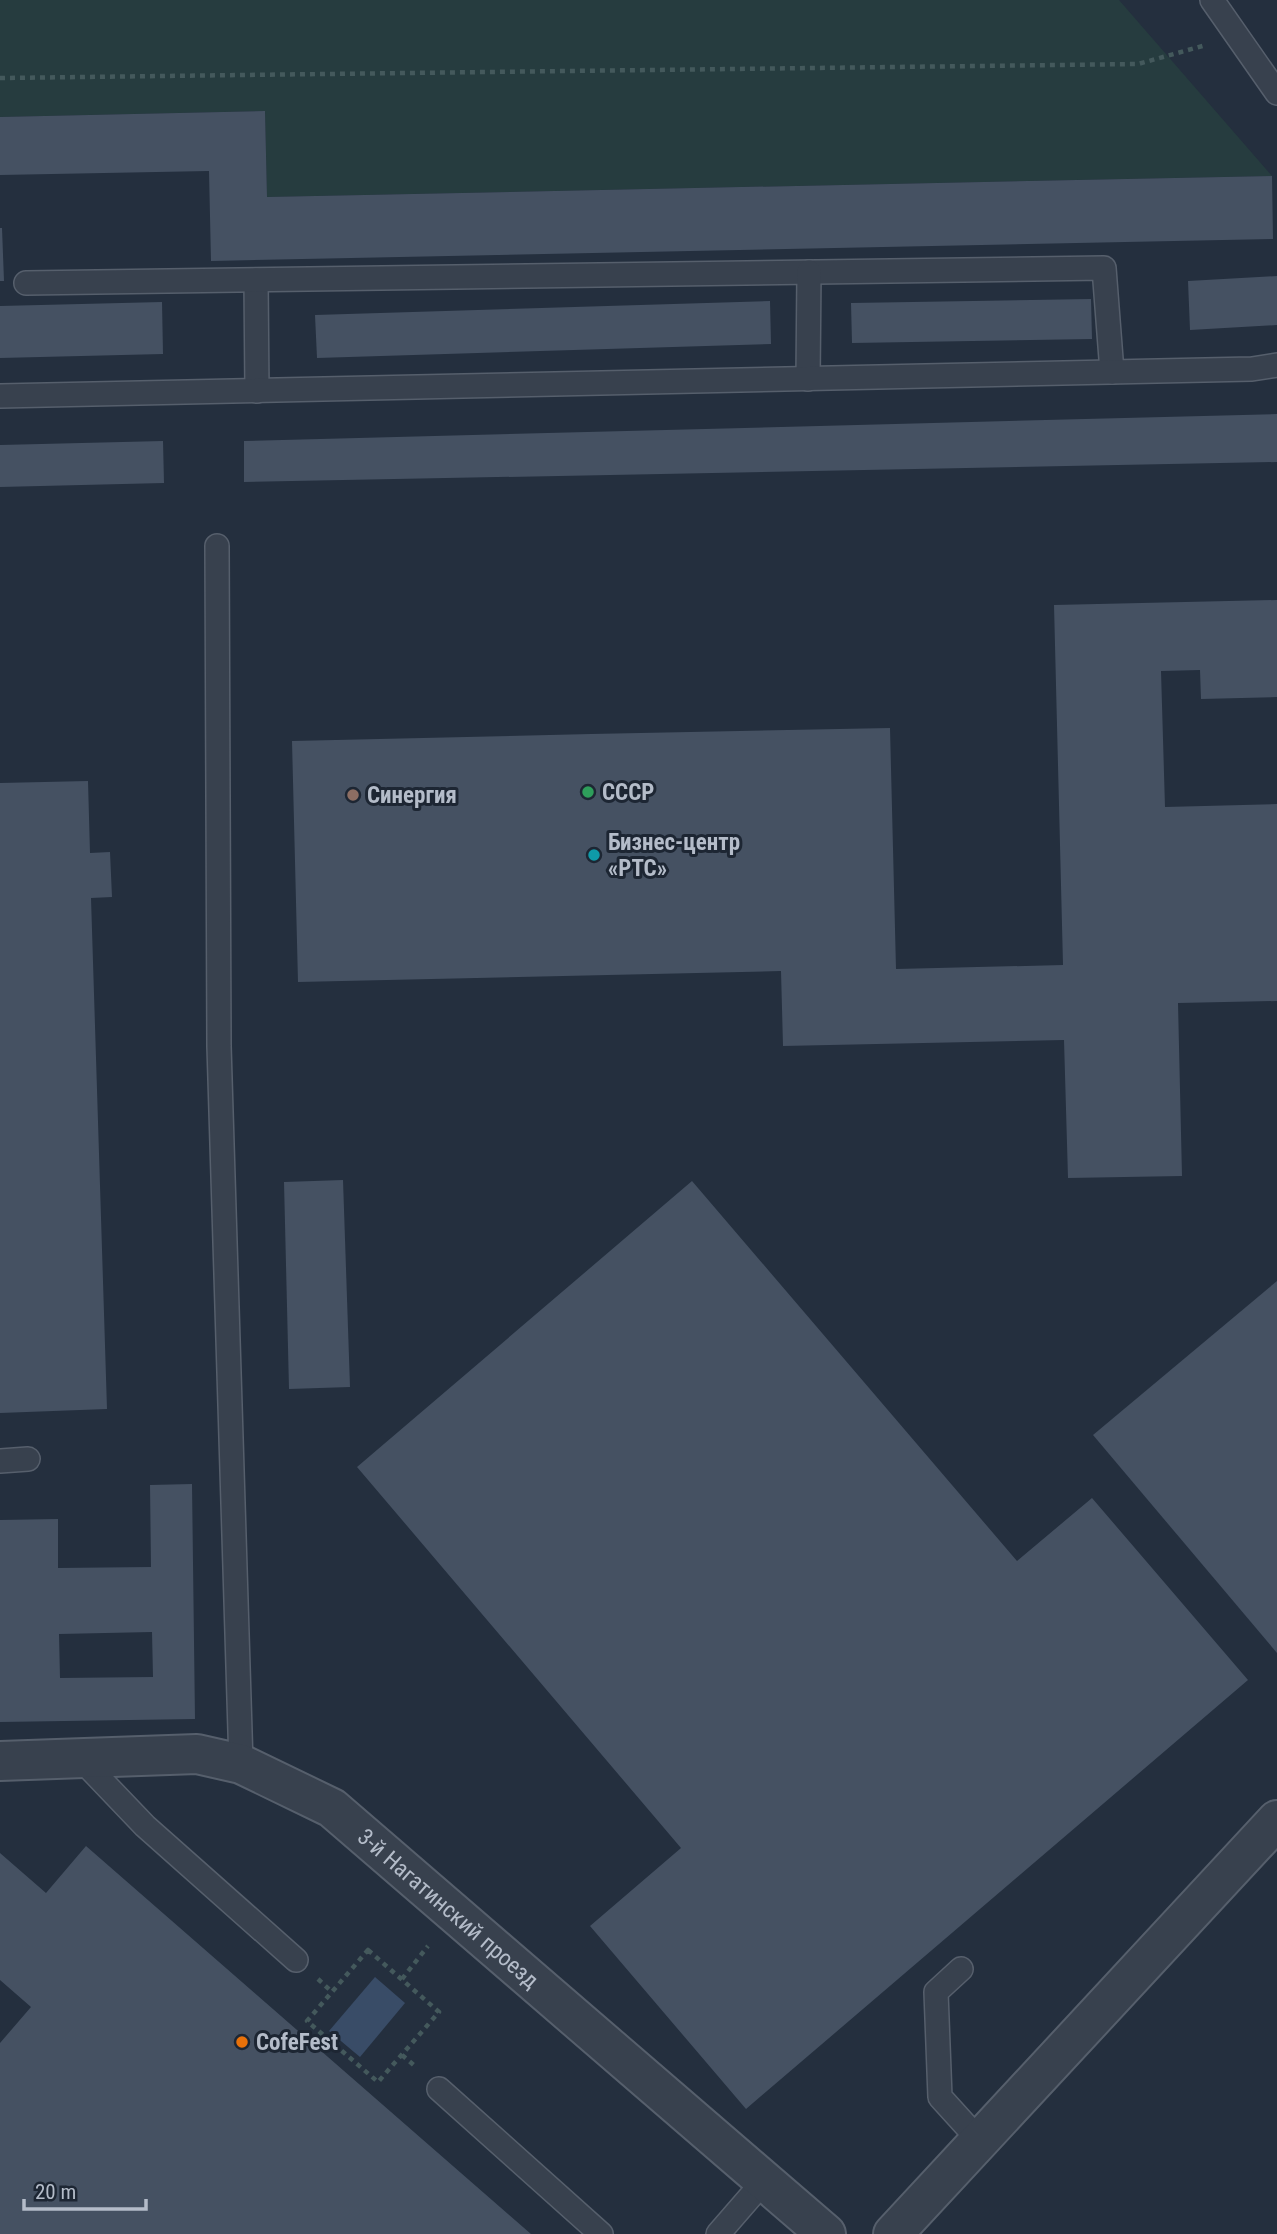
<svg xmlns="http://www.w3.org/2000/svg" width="1277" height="2234" font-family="'Roboto Condensed',sans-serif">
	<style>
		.green { fill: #263c3f }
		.water { fill: #394c67 }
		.building { fill: #455162; fill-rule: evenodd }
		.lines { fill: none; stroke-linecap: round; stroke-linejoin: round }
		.service-casing { stroke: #565f6c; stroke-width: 26 }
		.minor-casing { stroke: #565f6c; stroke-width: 42 }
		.path { stroke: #44595c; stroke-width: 4.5; stroke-dasharray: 5 5; stroke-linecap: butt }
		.service { stroke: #38414e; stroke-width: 23 }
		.minor { stroke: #38414e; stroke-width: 38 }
		.leisure-dot { fill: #2e9e5b; stroke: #1d2633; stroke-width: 2.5 }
		.education-dot { fill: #8d6e63; stroke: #1d2633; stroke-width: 2.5 }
		.culture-dot { fill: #0f9aa8; stroke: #1d2633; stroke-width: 2.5 }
		.food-dot { fill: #e8710a; stroke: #1d2633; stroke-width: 2.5 }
		.labels { text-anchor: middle; stroke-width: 6; stroke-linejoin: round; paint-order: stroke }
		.poi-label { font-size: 23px; font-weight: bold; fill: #b4bcc9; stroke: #1d2633; text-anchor: start }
		.street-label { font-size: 23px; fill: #b4bcc9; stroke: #1d2633 }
	</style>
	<rect width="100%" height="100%" fill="#242f3e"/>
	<!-- green -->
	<path class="green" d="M0,0h1119l153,176 -1005,21 -2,-86 -265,6z"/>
	<!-- water -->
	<path class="water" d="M375,1977l30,26 -45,54 -31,-26z"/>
	<!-- building -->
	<g class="building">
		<path d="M265,111l2,86 1005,-21 1,63 -1062,22 -2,-90 -209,4v-58z"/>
		<path d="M0,228h2l2,53h-4z"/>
		<path d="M1277,276v49l-87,5 -2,-49z"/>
		<path d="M1091,299l1,40 -240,4 -1,-40z"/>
		<path d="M770,301l1,43 -454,14 -2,-43z"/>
		<path d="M162,302l1,52 -163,4v-52z"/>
		<path d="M1277,414v48l-1033,20v-41z"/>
		<path d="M163,441l1,42 -164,4v-42z"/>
		<path d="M1277,600v97l-76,2 -1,-29 -39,1 4,136 112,-3v197l-99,2 4,173 -114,2 -4,-138 -281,6 -2,-75 -483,11 -6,-241 299,-7 299,-6 6,241 167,-4 -9,-360z"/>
		<path d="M88,781l2,72 20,-1 2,45 -21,1 16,511 -107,4v-630z"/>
		<path d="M343,1180l7,207 -61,2 -5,-207z"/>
		<path d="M692,1181l325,380 75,-63 156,182 -502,429 -156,-183 91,-78 -324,-381z"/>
		<path d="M1277,1281v372l-184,-218z"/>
		<path d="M192,1484l3,235 -195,3v-202l58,-1v49l93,-1 -1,-82zM152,1632l1,45 -93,1 -1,-44z"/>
		<path d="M86,1846l445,388h-531v-191l31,-36 -31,-27v-127l46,40z"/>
	</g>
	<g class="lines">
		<defs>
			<g id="service">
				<path d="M1212,0l65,93"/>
				<path d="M256,280l1,111"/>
				<path d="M26,283l1078,-15 8,104"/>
				<path d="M808,379l1,-107"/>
				<path d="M0,396l1252,-27 25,-4"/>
				<path d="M217,546l2,500 22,718"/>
				<path d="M0,1461l28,-2"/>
				<path d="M79,1757l66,69 151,134"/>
				<path d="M961,1969l-25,23 4,105 39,43"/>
				<path d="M439,2089l162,145"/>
				<path d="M718,2234l46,-53"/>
			</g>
			<g id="minor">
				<path id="s1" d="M0,1761l197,-7 44,10 91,44 494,426"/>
				<path d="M893,2234l384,-414"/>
			</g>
		</defs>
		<!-- service casing -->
		<use href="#service" class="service-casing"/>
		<!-- minor casing -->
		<use href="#minor" class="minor-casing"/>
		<!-- path -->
		<g class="path">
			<path d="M0,78l1138,-14 68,-19"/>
			<path d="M368,1950l71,62 -61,70 -71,-61z"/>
			<path d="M318,1979l14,13"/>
			<path d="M402,1979l26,-33"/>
			<path d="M402,2055l14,12"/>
		</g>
		<!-- service -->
		<use href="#service" class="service"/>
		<!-- minor -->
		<use href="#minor" class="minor"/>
	</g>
	<!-- markers -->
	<circle class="leisure-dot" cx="588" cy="792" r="7"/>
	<circle class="education-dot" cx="353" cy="795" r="7"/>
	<circle class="culture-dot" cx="594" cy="855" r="7"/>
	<circle class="food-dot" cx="242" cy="2042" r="7"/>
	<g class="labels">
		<!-- poi labels -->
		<g class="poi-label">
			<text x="602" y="800">СССР</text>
			<text x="367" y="803">Синергия</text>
			<text x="608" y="850">Бизнес-центр<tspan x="608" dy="26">«РТС»</tspan></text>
			<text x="256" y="2050">CofeFest</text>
		</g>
		<!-- street labels -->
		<g class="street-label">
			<text dy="8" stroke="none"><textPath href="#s1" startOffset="497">3-й Нагатинский проезд</textPath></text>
		</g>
	</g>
	<!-- scale -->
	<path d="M24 2199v10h122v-10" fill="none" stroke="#b4bcc9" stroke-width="3.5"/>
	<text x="35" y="2199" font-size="21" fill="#b4bcc9" stroke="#1d2633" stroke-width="5" paint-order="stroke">20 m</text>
</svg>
